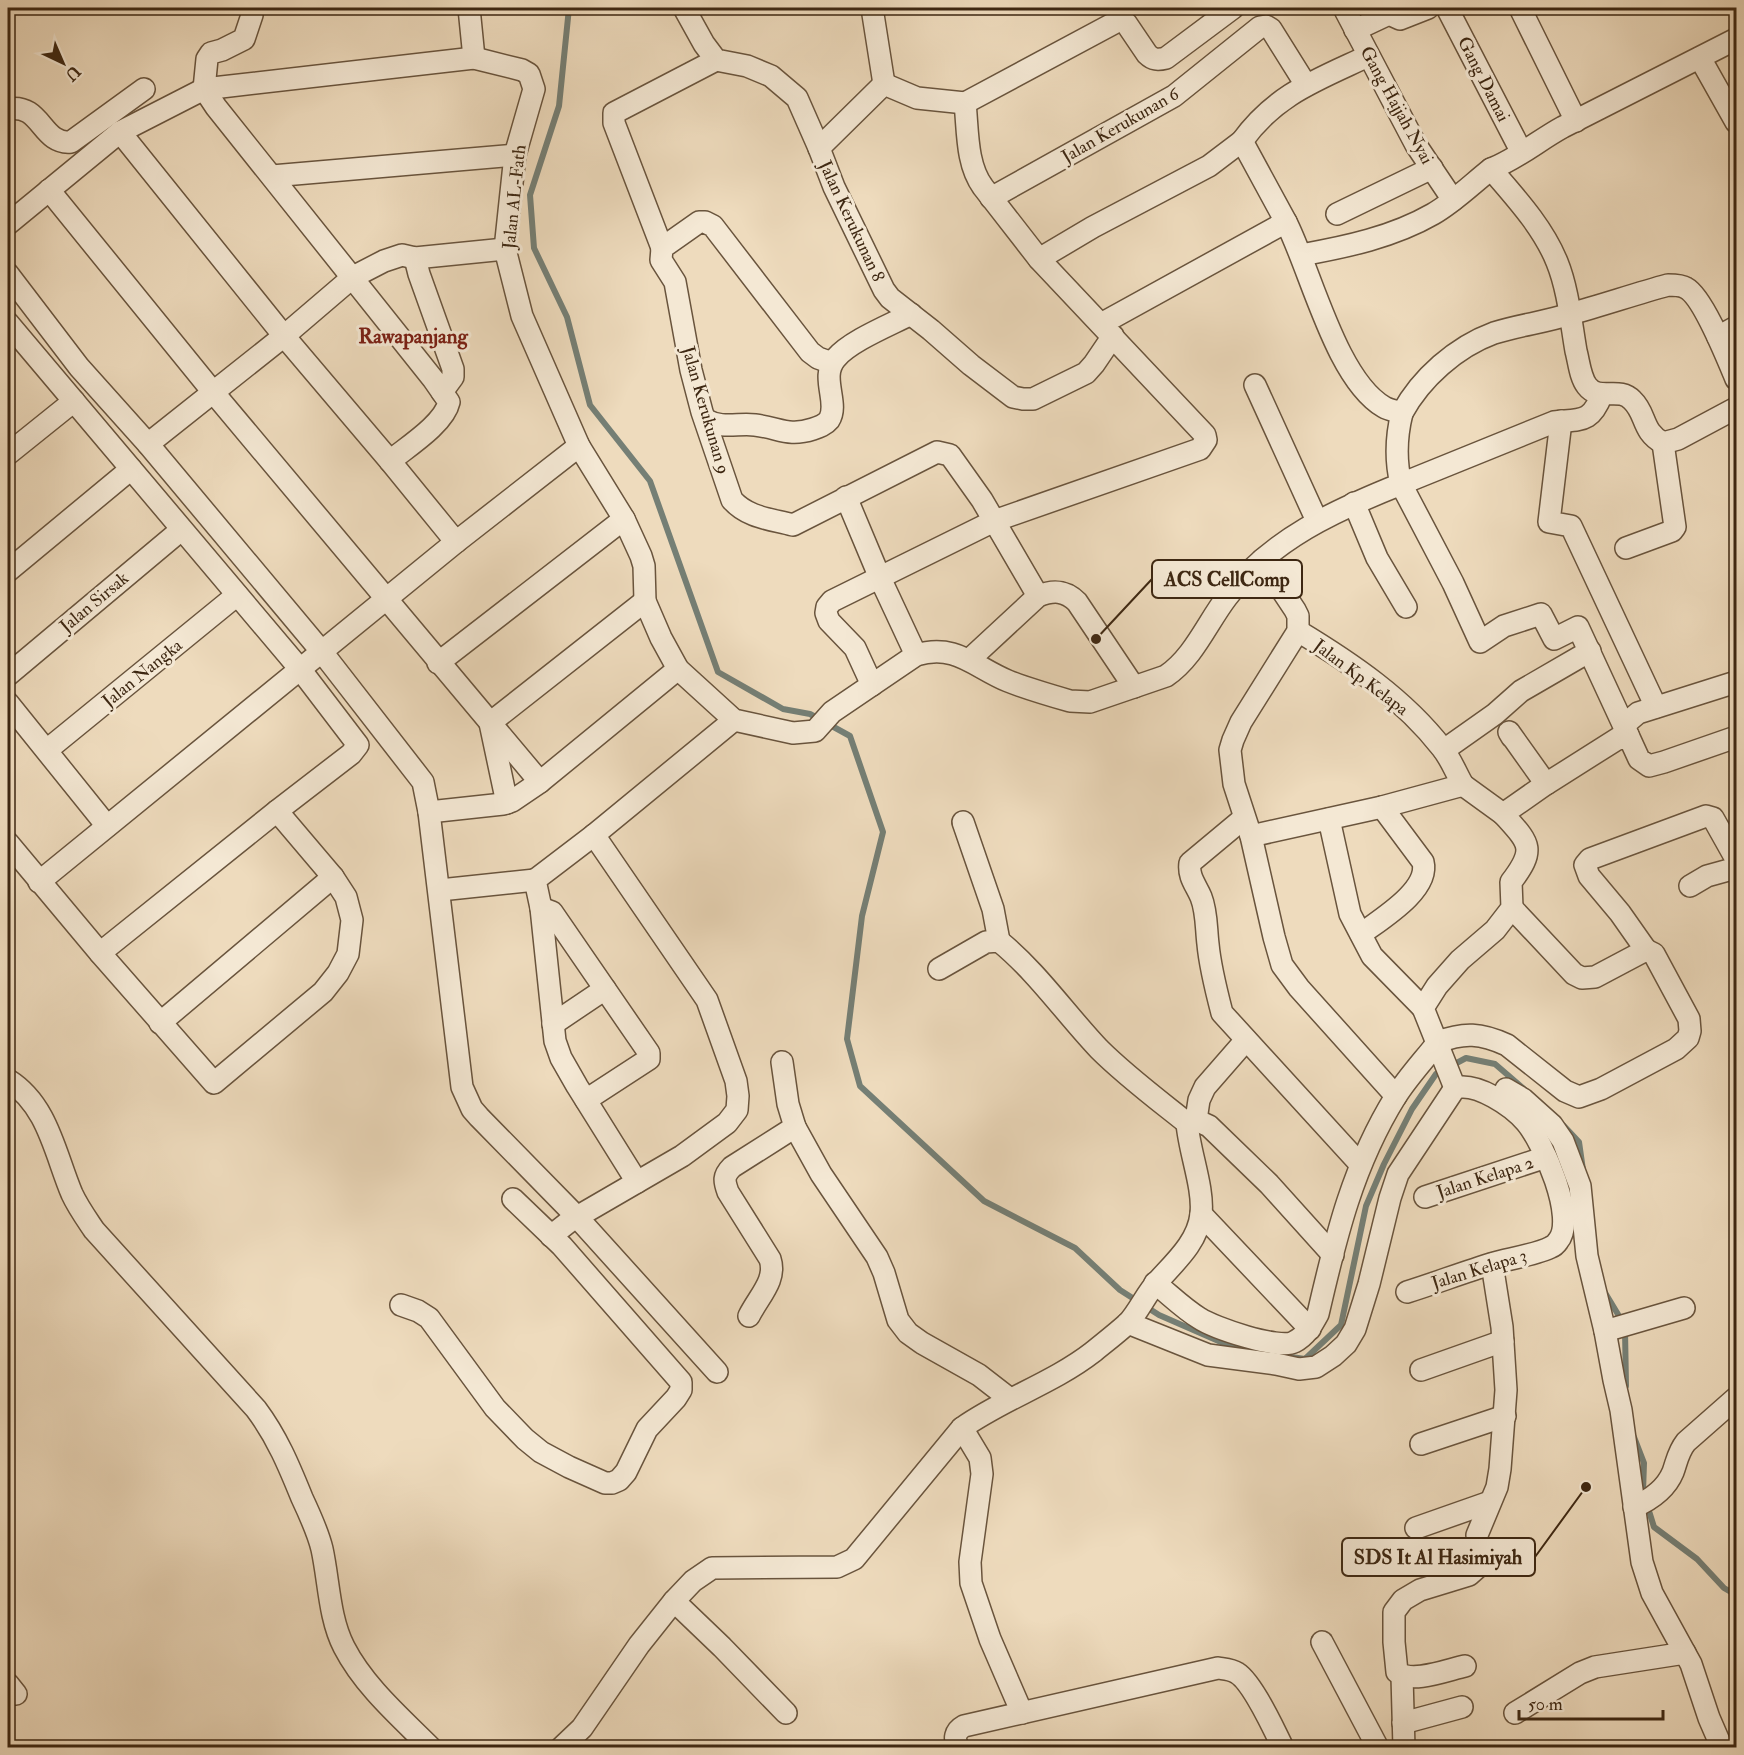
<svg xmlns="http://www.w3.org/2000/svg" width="1744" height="1755" font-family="'IM FELL Double Pica',serif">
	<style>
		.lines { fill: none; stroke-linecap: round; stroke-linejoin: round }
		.stream { stroke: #757f75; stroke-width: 6 }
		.minor-casing { stroke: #69543d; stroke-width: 24 }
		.minor { stroke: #f4e8d4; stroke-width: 21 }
		.labels { text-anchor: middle; stroke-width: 6; stroke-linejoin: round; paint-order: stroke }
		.street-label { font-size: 18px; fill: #3d2712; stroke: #f4e8d4 }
		.quarter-label { font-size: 21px; font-weight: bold; fill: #7a1f14; stroke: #f4e8d4 }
		.leader { fill: none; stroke: #3d2712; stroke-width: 2 }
		.callout-dot { fill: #3d2712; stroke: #f4e8d4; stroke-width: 2 }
		.callout { fill: #f4e8d4; stroke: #3d2712; stroke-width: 2 }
		.callout-label { font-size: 20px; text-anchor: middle; font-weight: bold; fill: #3d2712 }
	</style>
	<rect width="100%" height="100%" fill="#eedbbd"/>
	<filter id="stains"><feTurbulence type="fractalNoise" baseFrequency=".00333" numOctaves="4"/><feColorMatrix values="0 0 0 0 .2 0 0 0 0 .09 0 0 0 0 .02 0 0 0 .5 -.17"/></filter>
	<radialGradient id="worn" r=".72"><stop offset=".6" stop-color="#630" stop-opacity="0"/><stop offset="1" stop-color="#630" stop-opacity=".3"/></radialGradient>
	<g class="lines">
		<!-- stream -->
		<g class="stream">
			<path d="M569,8l-10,98 -29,89 4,53 33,69 23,88 60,76 68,191 65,37 27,5 40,22 33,96 -21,84 -15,123 13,47 124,115 91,47 45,42 39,25 71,31 37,6"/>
			<path d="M1564,1126l15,16 4,28"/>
			<path d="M1604,1291l18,30"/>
			<path d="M1625,1330l1,56"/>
			<path d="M1291,1357l14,2 36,-34 25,-119 18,-42 28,-55 24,-35 30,-16 29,6 29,25"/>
			<path d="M1634,1437l10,26 -1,29 11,35 43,32 27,29 12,7"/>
		</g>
		<defs>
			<g id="minor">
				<path d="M251,8l1,7 -8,24 -22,11 -11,3 -4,6 -3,30 12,18 217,272 16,23c-5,22 -42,45 -59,59"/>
				<path d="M469,8l5,50"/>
				<path d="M684,8l20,36 12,16 31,6 24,10 26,22 22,50 15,39 50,103 6,8 41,32 40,35 42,32 10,2h10l53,-26 8,-9 19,-28"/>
				<path d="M872,8l12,76"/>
				<path d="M1344,8l72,137 37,55"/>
				<path d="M1447,8l74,143"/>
				<path d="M1520,8l56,113"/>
				<path d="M1355,30l34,-16 11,5 28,-11"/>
				<path d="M1700,58l36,64"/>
				<path d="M965,103l153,-82 8,2 21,31c6,6 11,6 19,4l67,-50"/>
				<path d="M8,109c34,-6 33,36 63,33l73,-53"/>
				<path d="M120,132l164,204 106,125 66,81"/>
				<path d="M1242,141c34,-47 75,-61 126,-85"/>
				<path d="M819,148l65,-64 33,14 48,5"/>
				<path d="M1491,169c26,-10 48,-29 72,-42l173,-88"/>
				<path d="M272,176l243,-21"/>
				<path d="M49,190l164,202 327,390"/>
				<path d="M991,198l183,-102 86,-69 6,-1 5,3 35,56"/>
				<path d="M1337,214l95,-46"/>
				<path d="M8,224l112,-92 84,-43 270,-31 48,12 7,4 5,15 -19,66 -10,94 17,67 57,130 45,73 17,37 3,10 1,35 16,37 17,31 56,51 59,13 22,-2 17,-19 84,-57c40,-12 58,12 92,26 20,8 41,14 62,20l20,1 76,-26c28,-19 41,-53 61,-79 44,-58 109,-87 174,-113 -6,-25 -5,-47 1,-71 -6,-2 -13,-3 -18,-6 -48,-28 -73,-136 -98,-185l-185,102"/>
				<path d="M662,248l-48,-125v-10l102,-53"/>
				<path d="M1301,255c45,-8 92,-18 132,-41 21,-12 39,-30 58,-45 24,28 52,58 66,93 11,27 14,60 19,89 3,11 4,26 11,35 12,16 32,0 45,14 15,14 9,31 31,43l15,-4 58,-31"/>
				<path d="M415,258l4,16 34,95v8l-11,15"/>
				<path d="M1039,259l54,-32 116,-61 33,-25 44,81"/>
				<path d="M8,274l71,93 69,77 174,208 101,130 6,30 33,275 10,22 7,8 98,100 140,155"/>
				<path d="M8,323l292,346 58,76 -7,9 -74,57 -177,142"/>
				<path d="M1718,337l18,-10"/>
				<path d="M832,363l-14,-5 -8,-6 -97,-126 -8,-4h-6l-37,26 -1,12 14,22 16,88 11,42 30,88c16,18 39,19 61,25l144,-73 13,3 32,45 56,96"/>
				<path d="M1255,385l62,136"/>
				<path d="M1602,394c-11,29 -20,25 -48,28l-153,62 52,99 27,59 24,-16 37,-12 13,25 24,-12 50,108"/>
				<path d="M1402,413c19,-35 54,-66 92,-80 25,-8 52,-11 76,-19 33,-9 65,-20 98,-29 6,0 13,0 18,3 17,9 42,72 50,91"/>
				<path d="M706,420c16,9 32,3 49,5 25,3 33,12 58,4 6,-2 12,-4 16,-9 11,-17 -10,-43 7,-62 14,-17 54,-33 75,-44"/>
				<path d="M1561,421l-12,101 22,4 85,181"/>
				<path d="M148,444l136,-108 69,-59 31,-16 18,-6 13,3 90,-9"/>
				<path d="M8,454l66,-53"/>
				<path d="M846,497l34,81 36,77"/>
				<path d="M1354,503l23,55 29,49"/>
				<path d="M1626,548l46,-17 3,-4 -12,-84"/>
				<path d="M1262,560l33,50 3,6v15l-57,91 -8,18 -3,10 4,34 17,52 23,101 8,28 17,23 97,108"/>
				<path d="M8,571l123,-102"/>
				<path d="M1298,631c53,32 106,68 144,117 9,11 14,25 21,37"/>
				<path d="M969,660l69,-64c15,-6 27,-6 39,6l57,85"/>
				<path d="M438,663l186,-144"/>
				<path d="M8,675l173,-145"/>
				<path d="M872,685l-17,-37 -26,-27 -3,-8 1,-6 5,-6 162,-80 206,-72 6,-9 -1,-5 -166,-176 -56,-72c-17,-23 -15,-57 -18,-84"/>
				<path d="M8,703l99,123"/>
				<path d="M1624,725l14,-12 98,-31"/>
				<path d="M1512,737l-3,-5 37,52"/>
				<path d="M47,750l190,-155"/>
				<path d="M1444,750l51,-36 26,-23 69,-40"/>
				<path d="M507,803l-17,-80 155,-122"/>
				<path d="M429,812l74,-8 9,-3 28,-19 138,-113"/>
				<path d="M1244,818l-54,45c-2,14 6,22 11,34 6,15 5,31 7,47 2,23 8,46 14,69l138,151"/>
				<path d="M1329,819l21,95 22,42 51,52"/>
				<path d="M963,822l30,87 6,32"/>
				<path d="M1251,836l131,-29 81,-22 40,29"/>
				<path d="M8,843l92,110 114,130 109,-91 15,-19 10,-19 4,-34 -6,-23 -13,-20 -56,-66"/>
				<path d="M39,882l417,-340 123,-96"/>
				<path d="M1690,886l17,-10 29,-8"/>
				<path d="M440,890l95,-10"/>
				<path d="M541,908l11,4 97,141v6l-63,41"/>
				<path d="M1361,934c20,-15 69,-44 62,-72l-41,-55"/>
				<path d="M1646,950l-26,-37 -31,-37 -4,-11 5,-6 116,-43 7,2 23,41"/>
				<path d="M939,969l47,-27 13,-1c38,31 66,72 100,108 27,27 58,50 88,74"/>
				<path d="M160,1023l173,-146"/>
				<path d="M553,1024l52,-35"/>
				<path d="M1438,1042c26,-10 43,-9 69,3l58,46 14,6 22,-8 75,-40 12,-11 2,-7 -1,-12 -35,-65 -8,-4 -51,27 -13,1 -8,-4 -62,-66"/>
				<path d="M782,1062l6,42 7,23 26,47 56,83 7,16 14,47 10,13 14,10 57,32 31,24"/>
				<path d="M8,1080c40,25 47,74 64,114 6,13 14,24 22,36l162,179c21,28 33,57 46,89 8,17 16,34 20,51 7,32 7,69 22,98 20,39 56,70 87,101"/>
				<path d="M1455,1088l-32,-80 14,-22 23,-26 35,-30 17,-22 -1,-26c26,-34 18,-39 -8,-68l43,-30 76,-48 6,-1 11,24 10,7 15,-4 72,-25"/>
				<path d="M1506,1089l17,10 29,26 11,16 17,45 7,70 18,75 9,49 7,30 21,152 10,31 39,71 18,54 13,30"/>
				<path d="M1196,1120l13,6 60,58 64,71"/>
				<path d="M637,1182l-60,-96 -16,-28 -6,-17 -14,-133 -6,-28 59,-45 140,-115"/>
				<path d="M1425,1197l121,-40"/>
				<path d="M1201,1214l109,115"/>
				<path d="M551,1236l19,-15 112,-65 45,-33 10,-13 1,-14 -2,-15 -29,-81 -113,-165"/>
				<path d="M1155,1283c15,12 29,26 44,35 15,10 80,32 95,24 12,-6 18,-17 24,-28 18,-78 35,-149 78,-218 12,-19 28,-36 42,-54"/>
				<path d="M401,1305l17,6 11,7 66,90 30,31 16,13 28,15 36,16h7l7,-3 7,-8 21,-43 29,-31 5,-8v-8l-119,-136 -49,-47"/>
				<path d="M749,1316c10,-20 28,-36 21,-57l-42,-67c-4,-11 -5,-16 4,-25l63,-40"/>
				<path d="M1128,1323l80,32 68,9 23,5 17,-2 17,-11 13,-12 9,-15 14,-45 21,-86 8,-24 57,-86c22,-6 57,18 71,34 17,20 51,97 32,119 -2,3 -4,5 -7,6 -12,7 -43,12 -57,16 -30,9 -58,20 -87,29"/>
				<path d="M1605,1331l79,-23"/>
				<path d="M1421,1370l82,-29"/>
				<path d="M962,1428l18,30 2,16 -12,88 1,21 19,56 32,74"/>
				<path d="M1421,1444l84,-28"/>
				<path d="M1634,1507c16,-7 32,-18 39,-35 4,-11 5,-20 13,-30l50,-44"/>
				<path d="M1416,1528l74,-26"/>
				<path d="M674,1601l48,46 64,66"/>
				<path d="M1322,1642l56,106"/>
				<path d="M1465,1666c-18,4 -53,18 -68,6l-3,-30v-30l9,-12 17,-10 49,-15 9,-8 1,-10 -2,-22 20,-48 3,-18 6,-79 -4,-63 -10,-63"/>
				<path d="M1402,1676l2,72"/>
				<path d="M8,1684l8,10"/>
				<path d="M1515,1713l65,-40 15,-6 90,-14"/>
				<path d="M1403,1723l59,-16"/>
				<path d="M561,1748l21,-20 57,-83 35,-44 19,-20 19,-13 125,-1 17,-8 108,-131c41,-29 91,-45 131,-76 11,-9 24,-19 35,-29 11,-12 18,-29 29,-41 18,-20 41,-40 44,-68 3,-26 -12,-63 -14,-91l9,-3 3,-20 6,-13 41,-47"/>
				<path d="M959,1748c-6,-9 -4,-17 5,-22l254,-58c6,1 13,1 19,5 15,9 38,58 46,75"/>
			</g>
		</defs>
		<!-- minor casing -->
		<use href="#minor" class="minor-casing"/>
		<!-- minor -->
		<use href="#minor" class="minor"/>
	</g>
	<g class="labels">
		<!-- street labels -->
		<g class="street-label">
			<text transform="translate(1484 79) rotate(63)" y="6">Gang Damai</text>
			<text transform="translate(1397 105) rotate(61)" y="6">Gang Hajjah Nyai</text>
			<text transform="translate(1120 125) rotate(-30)" y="6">Jalan Kerukunan 6</text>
			<text transform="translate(514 197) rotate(-84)" y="6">Jalan AL-Fath</text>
			<text transform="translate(852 221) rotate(65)" y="6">Jalan Kerukunan 8</text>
			<text transform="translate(706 410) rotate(74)" y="6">Jalan Kerukunan 9</text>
			<text transform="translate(94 602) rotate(-40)" y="6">Jalan Sirsak</text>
			<text transform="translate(142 673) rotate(-39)" y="6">Jalan Nangka</text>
			<text transform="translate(1361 677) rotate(37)" y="6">Jalan Kp Kelapa</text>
			<text transform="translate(1485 1177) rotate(-18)" y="6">Jalan Kelapa 2</text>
			<text transform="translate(1479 1269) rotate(-17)" y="6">Jalan Kelapa 3</text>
		</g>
		<!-- quarter labels -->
		<g class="quarter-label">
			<text x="413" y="343">Rawapanjang</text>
		</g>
	</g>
	<!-- callouts -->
	<path class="leader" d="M1096 639L1152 579M1586 1487L1535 1557"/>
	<g class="callout-dot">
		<circle cx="1096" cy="639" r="6"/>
		<circle cx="1586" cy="1487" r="6"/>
	</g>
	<g class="callout">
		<rect x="1152" y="560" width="150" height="38" rx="6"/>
		<rect x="1342" y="1538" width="193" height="38" rx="6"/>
	</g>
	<g class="callout-label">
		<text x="1227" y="586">ACS CellComp</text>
		<text x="1438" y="1564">SDS It Al Hasimiyah</text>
	</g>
	<!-- margin -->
	<rect width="1744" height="1755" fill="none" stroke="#eedbbd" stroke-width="30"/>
	<rect x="9" y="9" width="1726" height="1737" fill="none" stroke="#3d2712" stroke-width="3"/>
	<rect x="15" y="15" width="1714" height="1725" fill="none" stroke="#3d2712" stroke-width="1.5"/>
	<!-- north arrow -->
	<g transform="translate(63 63) rotate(136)" stroke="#f4e8d4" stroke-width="4.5" paint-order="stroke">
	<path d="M0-4.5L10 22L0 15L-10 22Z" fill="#3d2712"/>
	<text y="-9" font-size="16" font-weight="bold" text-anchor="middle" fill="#3d2712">U</text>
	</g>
	<!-- scale -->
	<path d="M1519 1710v9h144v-9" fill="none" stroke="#3d2712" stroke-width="3"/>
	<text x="1528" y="1710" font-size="18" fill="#3d2712" stroke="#f4e8d4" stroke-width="4.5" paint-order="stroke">50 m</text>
	<rect width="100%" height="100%" filter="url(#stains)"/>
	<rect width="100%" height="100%" fill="url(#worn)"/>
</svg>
